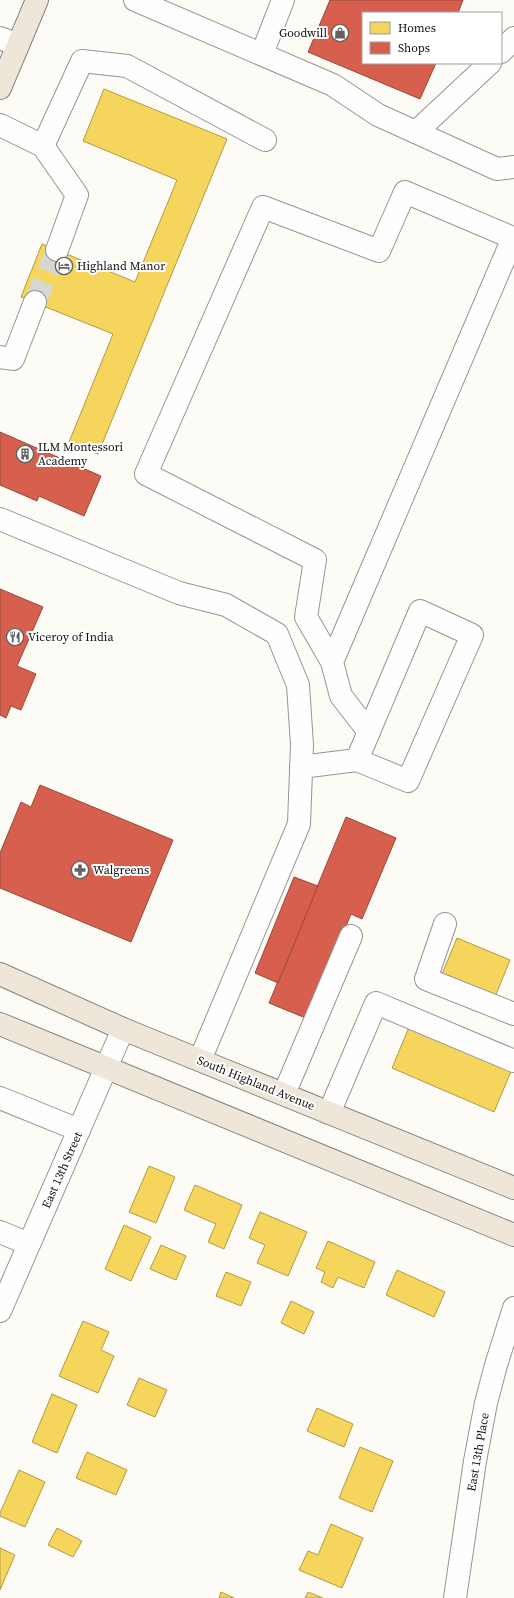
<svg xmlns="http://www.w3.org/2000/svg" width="514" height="1598" font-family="'Source Serif 4',serif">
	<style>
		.homes { fill: #f6d55c; stroke: #b19a45 }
		.shops { fill: #d6604d; stroke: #9a483a }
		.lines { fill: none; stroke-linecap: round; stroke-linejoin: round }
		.minor-tunnel { stroke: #d8d8d2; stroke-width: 22; stroke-dasharray: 22 11; stroke-linecap: butt }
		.minor-casing { stroke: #969593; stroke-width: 24 }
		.major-casing { stroke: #838380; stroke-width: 24 }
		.minor { stroke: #fffefe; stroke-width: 22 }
		.major { stroke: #eee7d9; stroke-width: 22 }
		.labels { text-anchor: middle; stroke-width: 4; stroke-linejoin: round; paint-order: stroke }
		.poi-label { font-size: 12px; fill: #0f0f0f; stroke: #fff; text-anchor: start }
		.street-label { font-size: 12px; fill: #0f0f0f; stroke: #fff }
	</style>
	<rect width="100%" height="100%" fill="#fcfbf5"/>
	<!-- homes -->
	<g class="homes">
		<path d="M104,89l123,50 -129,315 -29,-12 44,-108 -92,-37 21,-53 93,38 42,-102 -94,-39z"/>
		<path d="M457,938l53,22 -15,37 -53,-23z"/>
		<path d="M410,1025l102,44 -18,43 -102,-44z"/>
		<path d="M149,1166l26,11 -19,46 -27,-11z"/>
		<path d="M195,1185l47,20 -18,44 -16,-7 8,-18 -32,-14z"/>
		<path d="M260,1212l47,20 -19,44 -31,-13 8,-18 -16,-7z"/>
		<path d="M124,1225l27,12 -20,44 -26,-12z"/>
		<path d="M328,1241l47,21 -11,26 -26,-11 -5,11 -12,-6 4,-10 -9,-4z"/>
		<path d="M161,1245l25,11 -10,24 -26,-11z"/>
		<path d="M397,1270l48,22 -11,25 -48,-22z"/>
		<path d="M226,1272l25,10 -10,24 -25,-10z"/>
		<path d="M291,1301l23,11 -10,22 -23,-11z"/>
		<path d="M83,1321l26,11 -8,18 13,6 -16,37 -39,-17z"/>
		<path d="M139,1378l28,12 -12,27 -28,-12z"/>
		<path d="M52,1394l25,11 -20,48 -25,-11z"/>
		<path d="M317,1408l36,16 -9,23 -37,-16z"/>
		<path d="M360,1447l33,14 -21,51 -33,-14z"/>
		<path d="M87,1452l40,18 -11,25 -40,-17z"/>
		<path d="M19,1470l26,12 -20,45 -25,-11v-3z"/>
		<path d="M331,1524l32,14 -21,50 -43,-18 9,-19 10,4z"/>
		<path d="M57,1528l25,13 -9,16 -25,-12z"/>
		<path d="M0,1548l15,7 -15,35z"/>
		<path d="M221,1592l13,6h-15z"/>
		<path d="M308,1592l15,6h-18z"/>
	</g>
	<!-- shops -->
	<g class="shops">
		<path d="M330,0h133l-5,13h-95v50h73l-16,36 -112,-47z"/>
		<path d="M0,432l101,44 -17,40 -45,-20 -2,5 -37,-16z"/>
		<path d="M0,589l43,18 -26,59 19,8 -15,36 -10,-4 -5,12 -6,-3z"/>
		<path d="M40,785l133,55 -42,102 -131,-54v-35l21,-51 10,5z"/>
		<path d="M346,817l50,21 -34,81 -11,-5 -43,105 -39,-16z"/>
		<path d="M294,877l24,9 -40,97 -23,-10z"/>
	</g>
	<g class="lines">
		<!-- minor-tunnel -->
		<path class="minor-tunnel" d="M35,302l22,-52"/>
		<defs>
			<g id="minor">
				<path d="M135,0l198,85 45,30 119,54 17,-2"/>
				<path d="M0,38l18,7"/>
				<path d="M501,52l13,-14"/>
				<path d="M262,54l21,-54"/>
				<path d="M0,125l43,21 34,49 -20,55"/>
				<path d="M416,132l74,-69"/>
				<path d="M43,146l39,-85 45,5 138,74"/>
				<path d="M0,357l13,2 22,-57"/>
				<path d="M0,519l179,74 47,12 51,29 21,51 4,60 -3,79 -99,236"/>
				<path d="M332,662l181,-424 -108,-46 -26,59 -116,-44 -117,267 169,86 -9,57 26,45 9,34 28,36"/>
				<path d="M301,767l56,-7 51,21 64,-146 -52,-24 -63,149"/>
				<path d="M445,924l-19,55 88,35"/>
				<path d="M284,1094l67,-158"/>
				<path d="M0,1098l79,32"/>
				<path d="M329,1113l47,-110 138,58"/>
				<path d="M0,1232l29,12"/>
				<path d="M0,1311l123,-282"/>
				<path d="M455,1598l20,-137 11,-58 10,-38 18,-57"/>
			</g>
			<g id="major">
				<path d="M0,88l37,-88"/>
				<path d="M0,974l123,55 391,159"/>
				<path d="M0,1024l514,211"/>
			</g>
		</defs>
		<!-- minor casing -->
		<use href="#minor" class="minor-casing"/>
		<!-- major casing -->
		<use href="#major" class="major-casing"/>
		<!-- minor -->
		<use href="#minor" class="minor"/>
		<!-- major -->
		<use href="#major" class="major"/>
	</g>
	<!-- icons -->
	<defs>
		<symbol id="shop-ring" viewBox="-11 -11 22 22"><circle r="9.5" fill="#fff" stroke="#626260" stroke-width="1.5"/><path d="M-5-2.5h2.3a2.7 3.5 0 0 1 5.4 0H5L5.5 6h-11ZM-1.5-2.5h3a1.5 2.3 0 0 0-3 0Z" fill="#626260"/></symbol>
		<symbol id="hotel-ring" viewBox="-11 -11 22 22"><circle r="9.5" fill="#fff" stroke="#626260" stroke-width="1.5"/><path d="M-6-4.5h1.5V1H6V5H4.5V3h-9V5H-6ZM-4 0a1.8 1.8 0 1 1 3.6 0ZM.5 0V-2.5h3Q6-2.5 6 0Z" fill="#626260"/></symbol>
		<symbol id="building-ring" viewBox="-11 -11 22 22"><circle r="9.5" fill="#fff" stroke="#626260" stroke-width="1.5"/><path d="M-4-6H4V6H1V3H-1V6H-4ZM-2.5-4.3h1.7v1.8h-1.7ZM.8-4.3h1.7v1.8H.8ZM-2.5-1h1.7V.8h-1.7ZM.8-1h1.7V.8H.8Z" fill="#626260"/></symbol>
		<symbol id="restaurant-ring" viewBox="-11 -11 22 22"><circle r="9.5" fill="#fff" stroke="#626260" stroke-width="1.5"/><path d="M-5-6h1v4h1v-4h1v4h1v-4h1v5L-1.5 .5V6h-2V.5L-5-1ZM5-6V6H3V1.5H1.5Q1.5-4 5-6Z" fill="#626260"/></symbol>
		<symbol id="pharmacy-ring" viewBox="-11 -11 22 22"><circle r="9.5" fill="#fff" stroke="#626260" stroke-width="1.5"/><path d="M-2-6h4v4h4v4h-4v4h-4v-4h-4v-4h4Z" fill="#626260"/></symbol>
	</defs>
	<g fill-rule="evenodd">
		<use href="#shop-ring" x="330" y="23" width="20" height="20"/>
		<use href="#hotel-ring" x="54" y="256" width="20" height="20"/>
		<use href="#building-ring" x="15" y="444" width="20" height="20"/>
		<use href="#restaurant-ring" x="5" y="627" width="20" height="20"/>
		<use href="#pharmacy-ring" x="70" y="860" width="20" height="20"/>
	</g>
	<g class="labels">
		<!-- poi labels -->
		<g class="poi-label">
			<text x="327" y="37" text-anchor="end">Goodwill</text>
			<text x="77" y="270">Highland Manor</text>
			<text x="38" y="451">ILM Montessori<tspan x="38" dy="14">Academy</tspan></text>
			<text x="28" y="641">Viceroy of India</text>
			<text x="93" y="874">Walgreens</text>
		</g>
		<!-- street labels -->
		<g class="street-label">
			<text transform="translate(256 1083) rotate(22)" y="4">South Highland Avenue</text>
			<text transform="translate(62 1170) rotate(-66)" y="4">East 13th Street</text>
			<text transform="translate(478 1452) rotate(-80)" y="4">East 13th Place</text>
		</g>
	</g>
	<!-- legend -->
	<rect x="362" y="12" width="140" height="52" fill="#ffffff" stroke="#9f9f9f"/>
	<rect x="370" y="22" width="20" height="12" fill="#f6d55c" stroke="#9f9f9f"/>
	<text x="398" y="32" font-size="12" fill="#0f0f0f">Homes</text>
	<rect x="370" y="42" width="20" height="12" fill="#d6604d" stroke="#9f9f9f"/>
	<text x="398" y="52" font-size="12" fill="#0f0f0f">Shops</text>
</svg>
